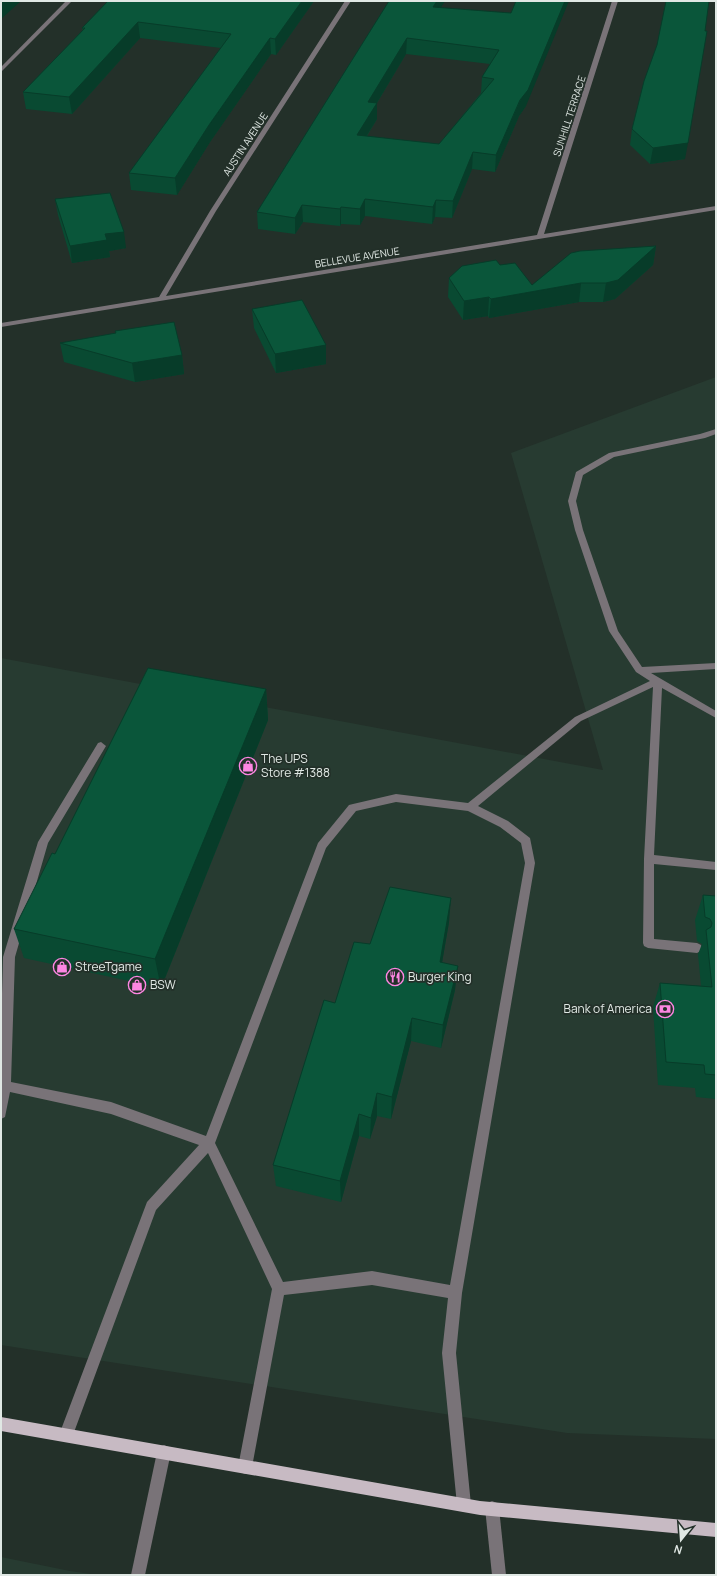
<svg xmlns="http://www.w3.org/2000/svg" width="717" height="1576" font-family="Manrope,sans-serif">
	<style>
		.built { fill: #273b31 }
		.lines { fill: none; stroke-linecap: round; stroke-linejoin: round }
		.minor { fill: #797378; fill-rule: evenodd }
		.major { fill: #c7bac3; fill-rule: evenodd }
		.wall { fill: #094a32; fill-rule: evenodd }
		.shaded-wall { fill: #073c29 }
		.building { fill: #0a563a; stroke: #073c29; fill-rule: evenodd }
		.labels { text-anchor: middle; stroke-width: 3.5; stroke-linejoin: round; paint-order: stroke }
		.far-street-label { font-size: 10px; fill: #e0e8e4; stroke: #233029 }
		.poi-label { font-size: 12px; fill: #e0e8e4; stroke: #233029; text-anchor: start }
	</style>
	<rect width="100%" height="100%" fill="#233029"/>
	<!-- built -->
	<g class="built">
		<path d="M716,377v1062l-149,-6 -566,-88v-687l602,112 -92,-317z"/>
		<path d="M1,1557l69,14 28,4h-97z"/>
	</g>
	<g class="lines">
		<!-- minor -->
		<g class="minor">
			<path d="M66,1h6l-71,71v-5z"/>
			<path d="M345,1h6l-135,210 -50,85 371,-61 75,-234h6l-74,233 172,-28v4l-715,117v-4l158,-26 51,-86z"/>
			<path d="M716,429v5l-11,4 -91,19 -31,18 -7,26 7,29 35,101 24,36 74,-4v6l-65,4 65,38v7l-54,-30 -8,167 62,7v8l-62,-6v75l43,4 4,2 1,3 -1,3 -4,2 -49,-5 -4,-2 -1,-3 1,-84 9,-172 -72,34 -103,85 30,15 22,17 5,25 -73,430 -6,60 15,152 -2,5 -5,2 -5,-2 -2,-5 -15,-152 6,-55 -76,-13 -88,10 -32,172 -2,5 -5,2 -5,-2 -2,-5 34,-178 -64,-136 -52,57 -83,225 -2,5 -5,2 -5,-2 -2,-5 88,-233 52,-57 -88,-31 -101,-22 -5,25 -4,2v-89l2,-73 35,-115 60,-99 3,-1 5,4 -58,97 -33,114 -4,125 100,20 95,34 112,-293 31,-38 4,-1 43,-10 72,9 107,-86 75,-36 -14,-9 -27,-41 -34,-101 -7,-29 8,-29 33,-19 91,-19zM396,802l72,9 32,16 21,16 4,20 -75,422 -78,-14 -89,11 -68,-139 111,-295 30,-37z"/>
			<path d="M164,1445l5,2 2,5 -26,123h-14l26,-123 2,-5z"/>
			<path d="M492,1501l5,2 2,5 7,67h-14l-7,-67 2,-5z"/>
		</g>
		<!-- major -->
		<path class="major" d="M1,1417l479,84 236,22v14l-236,-22 -479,-84z"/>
	</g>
	<!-- wall -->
	<g class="wall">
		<path d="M314,1l-38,54 -5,-1 -61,88 -33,53 -46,-5 -2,-17 92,-125 -81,-10 -68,76 -46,-5 -3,-17 60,-61 -1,-3z"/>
		<path d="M389,1l52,7 70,5 15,93 -7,10 -24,56 -23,-3 -20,49 -17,-1 -3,7 -67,-8 -5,9 -19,-1 -1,2 -37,-4 -8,12 -37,-5 -1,-17zM406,54l84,10 -8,13 -1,16 -42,51 -72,-8 10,-17v-16z"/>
		<path d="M632,129l53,30 -35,5 -20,-19z"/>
		<path d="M55,199l71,49 -17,3 1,6 -38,6 -14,-48z"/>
		<path d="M656,246l-3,19 -38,34 -12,3h-24l-90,16 -1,-2 -25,4 -15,-23 1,-19 51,-13 32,20z"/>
		<path d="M252,309l74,55 -50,9 -22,-45z"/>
		<path d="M115,331l67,24 2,19 -49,8 -71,-20 -4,-19 56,-10z"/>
		<path d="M266,689l2,31 -107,268 -137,-30 -10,-29 41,-75z"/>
		<path d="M703,895l13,1v203l-20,-2 -1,-9 -37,-3 -5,-78 7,-24 41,3 -3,-32 4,-10 -5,-3 -2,-21z"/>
		<path d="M449,922l-7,40 13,28 -14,58 -30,-7 -20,78 -14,-3 -7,23 -11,-3 -18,66 -65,-16 -3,-21 62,-162 35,-59z"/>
	</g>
	<!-- shaded-wall -->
	<g class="shaded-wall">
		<path d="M2,1h19l-20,18v-17z"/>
		<path d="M302,1h12l-38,54 -1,-16z"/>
		<path d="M437,1h8l-13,21 1,-15z"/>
		<path d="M565,1h4l-43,105 -7,10 -24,56 1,-17z"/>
		<path d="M138,22l2,16 -68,76 -3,-17z"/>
		<path d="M270,38l1,16 -61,88 -33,53 -2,-17 34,-53z"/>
		<path d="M407,38l-1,16 -31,52 2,-3v16l-20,32v-16l11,-33z"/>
		<path d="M688,143l-3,16 -35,5 3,-16z"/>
		<path d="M473,152l-1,17 -20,49 1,-17z"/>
		<path d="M365,199v17l-5,9v-16z"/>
		<path d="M436,200l-1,17 -3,7 1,-17z"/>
		<path d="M302,205l1,17 -8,12v-16z"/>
		<path d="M341,207v17l-1,2v-17z"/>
		<path d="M124,232l2,16 -17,3 1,6 -38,6 -2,-17 35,-12z"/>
		<path d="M656,246l-3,19 -38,34 -12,3 3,-19z"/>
		<path d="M581,283l-2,19 -90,16 2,-19z"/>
		<path d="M489,297l-1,19 -25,4 1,-19z"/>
		<path d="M326,345v19l-50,9 -1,-19z"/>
		<path d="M182,355l2,19 -49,8 -3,-19z"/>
		<path d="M266,689l2,31 -107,268 -6,-29z"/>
		<path d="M451,898l-2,24 -11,64 2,-24z"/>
		<path d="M458,966l-3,24 -14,58 2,-23z"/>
		<path d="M412,1018l-1,23 -20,78 1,-22z"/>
		<path d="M377,1093v23l-7,23 1,-21z"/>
		<path d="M359,1114v22l-18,66 -1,-21z"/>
	</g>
	<!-- building -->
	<g class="building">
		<path d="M108,1h194l-27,38 -5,-1 -61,87 -34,53 -46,-5 102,-139 -93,-12 -69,75 -46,-5 62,-64h-3z"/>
		<path d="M389,1h48l-4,6 78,6 5,-12h49l-37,89 -8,10 -24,55 -23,-3 -20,49 -17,-1 -3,7 -68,-8 -5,10 -19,-2 -1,2 -38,-4 -7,13 -38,-6zM407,38l92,12 -17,27 12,2 -55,65 -82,-9 20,-32 -9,-1z"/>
		<path d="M666,1h43l-4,30h2l-19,112 -35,5 -21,-19 12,-48 13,-36z"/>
		<path d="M110,193l14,39 -19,2 2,6 -37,6 -15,-47z"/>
		<path d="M656,246l-38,34 -12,3h-25l-90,16 -2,-2 -25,4 -15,-23 13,-12 34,-6 4,5 15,-2 17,22 39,-32 9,-2z"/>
		<path d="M302,300l24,45 -51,9 -23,-45z"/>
		<path d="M174,322l8,33 -50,8 -72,-20 56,-10 -1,-2z"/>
		<path d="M148,668l118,21 -111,270 -141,-30 38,-76 3,1z"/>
		<path d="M390,887l61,11 -11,64 18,4 -15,59 -31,-7 -20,79 -15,-4 -6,25 -12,-4 -19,67 -67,-16 51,-165 11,3 19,-61 16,2z"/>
		<path d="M703,895l13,1v179l-11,-1 -1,-9 -38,-3 -6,-79 52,4 -6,-57 5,-3 1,-4 -2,-4 -5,-2z"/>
	</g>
	<!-- icons -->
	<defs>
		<symbol id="shop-ring" viewBox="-11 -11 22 22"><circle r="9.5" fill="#233029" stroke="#fd86e2" stroke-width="1.5"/><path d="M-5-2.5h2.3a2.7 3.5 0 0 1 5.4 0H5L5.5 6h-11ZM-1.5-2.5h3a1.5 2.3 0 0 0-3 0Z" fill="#fd86e2"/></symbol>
		<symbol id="restaurant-ring" viewBox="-11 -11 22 22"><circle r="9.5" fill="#233029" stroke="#fd86e2" stroke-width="1.5"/><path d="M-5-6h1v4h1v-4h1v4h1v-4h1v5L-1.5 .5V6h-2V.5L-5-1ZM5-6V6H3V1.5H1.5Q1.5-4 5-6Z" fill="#fd86e2"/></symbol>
		<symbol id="bank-ring" viewBox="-11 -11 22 22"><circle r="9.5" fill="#233029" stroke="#fd86e2" stroke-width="1.5"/><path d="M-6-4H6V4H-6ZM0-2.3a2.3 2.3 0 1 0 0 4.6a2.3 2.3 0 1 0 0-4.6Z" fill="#fd86e2"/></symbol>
	</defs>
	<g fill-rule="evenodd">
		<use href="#shop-ring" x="238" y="756" width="20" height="20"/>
		<use href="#shop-ring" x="52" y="957" width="20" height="20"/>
		<use href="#restaurant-ring" x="385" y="967" width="20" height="20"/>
		<use href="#shop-ring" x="127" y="975" width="20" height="20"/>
		<use href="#bank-ring" x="655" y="999" width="20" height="20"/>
	</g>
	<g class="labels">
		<!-- far-street labels -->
		<g class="far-street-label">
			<text transform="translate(569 116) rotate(-72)" y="4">SUNHILL TERRACE</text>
			<text transform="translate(245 144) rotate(-57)" y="4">AUSTIN AVENUE</text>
			<text transform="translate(357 257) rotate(-9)" y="4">BELLEVUE AVENUE</text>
		</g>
		<!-- poi labels -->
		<g class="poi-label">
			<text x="261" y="763">The UPS<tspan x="261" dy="14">Store #1388</tspan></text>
			<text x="75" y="971">StreeTgame</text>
			<text x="408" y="981">Burger King</text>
			<text x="150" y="989">BSW</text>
			<text x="652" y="1013" text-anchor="end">Bank of America</text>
		</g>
	</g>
	<!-- border -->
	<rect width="717" height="1576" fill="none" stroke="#e0e8e4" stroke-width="4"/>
	<!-- north arrow -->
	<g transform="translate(681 1540) rotate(197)" stroke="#233029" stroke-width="3" paint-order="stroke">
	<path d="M0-3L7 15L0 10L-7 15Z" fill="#e0e8e4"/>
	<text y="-6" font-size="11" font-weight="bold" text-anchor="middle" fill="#e0e8e4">N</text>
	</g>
</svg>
